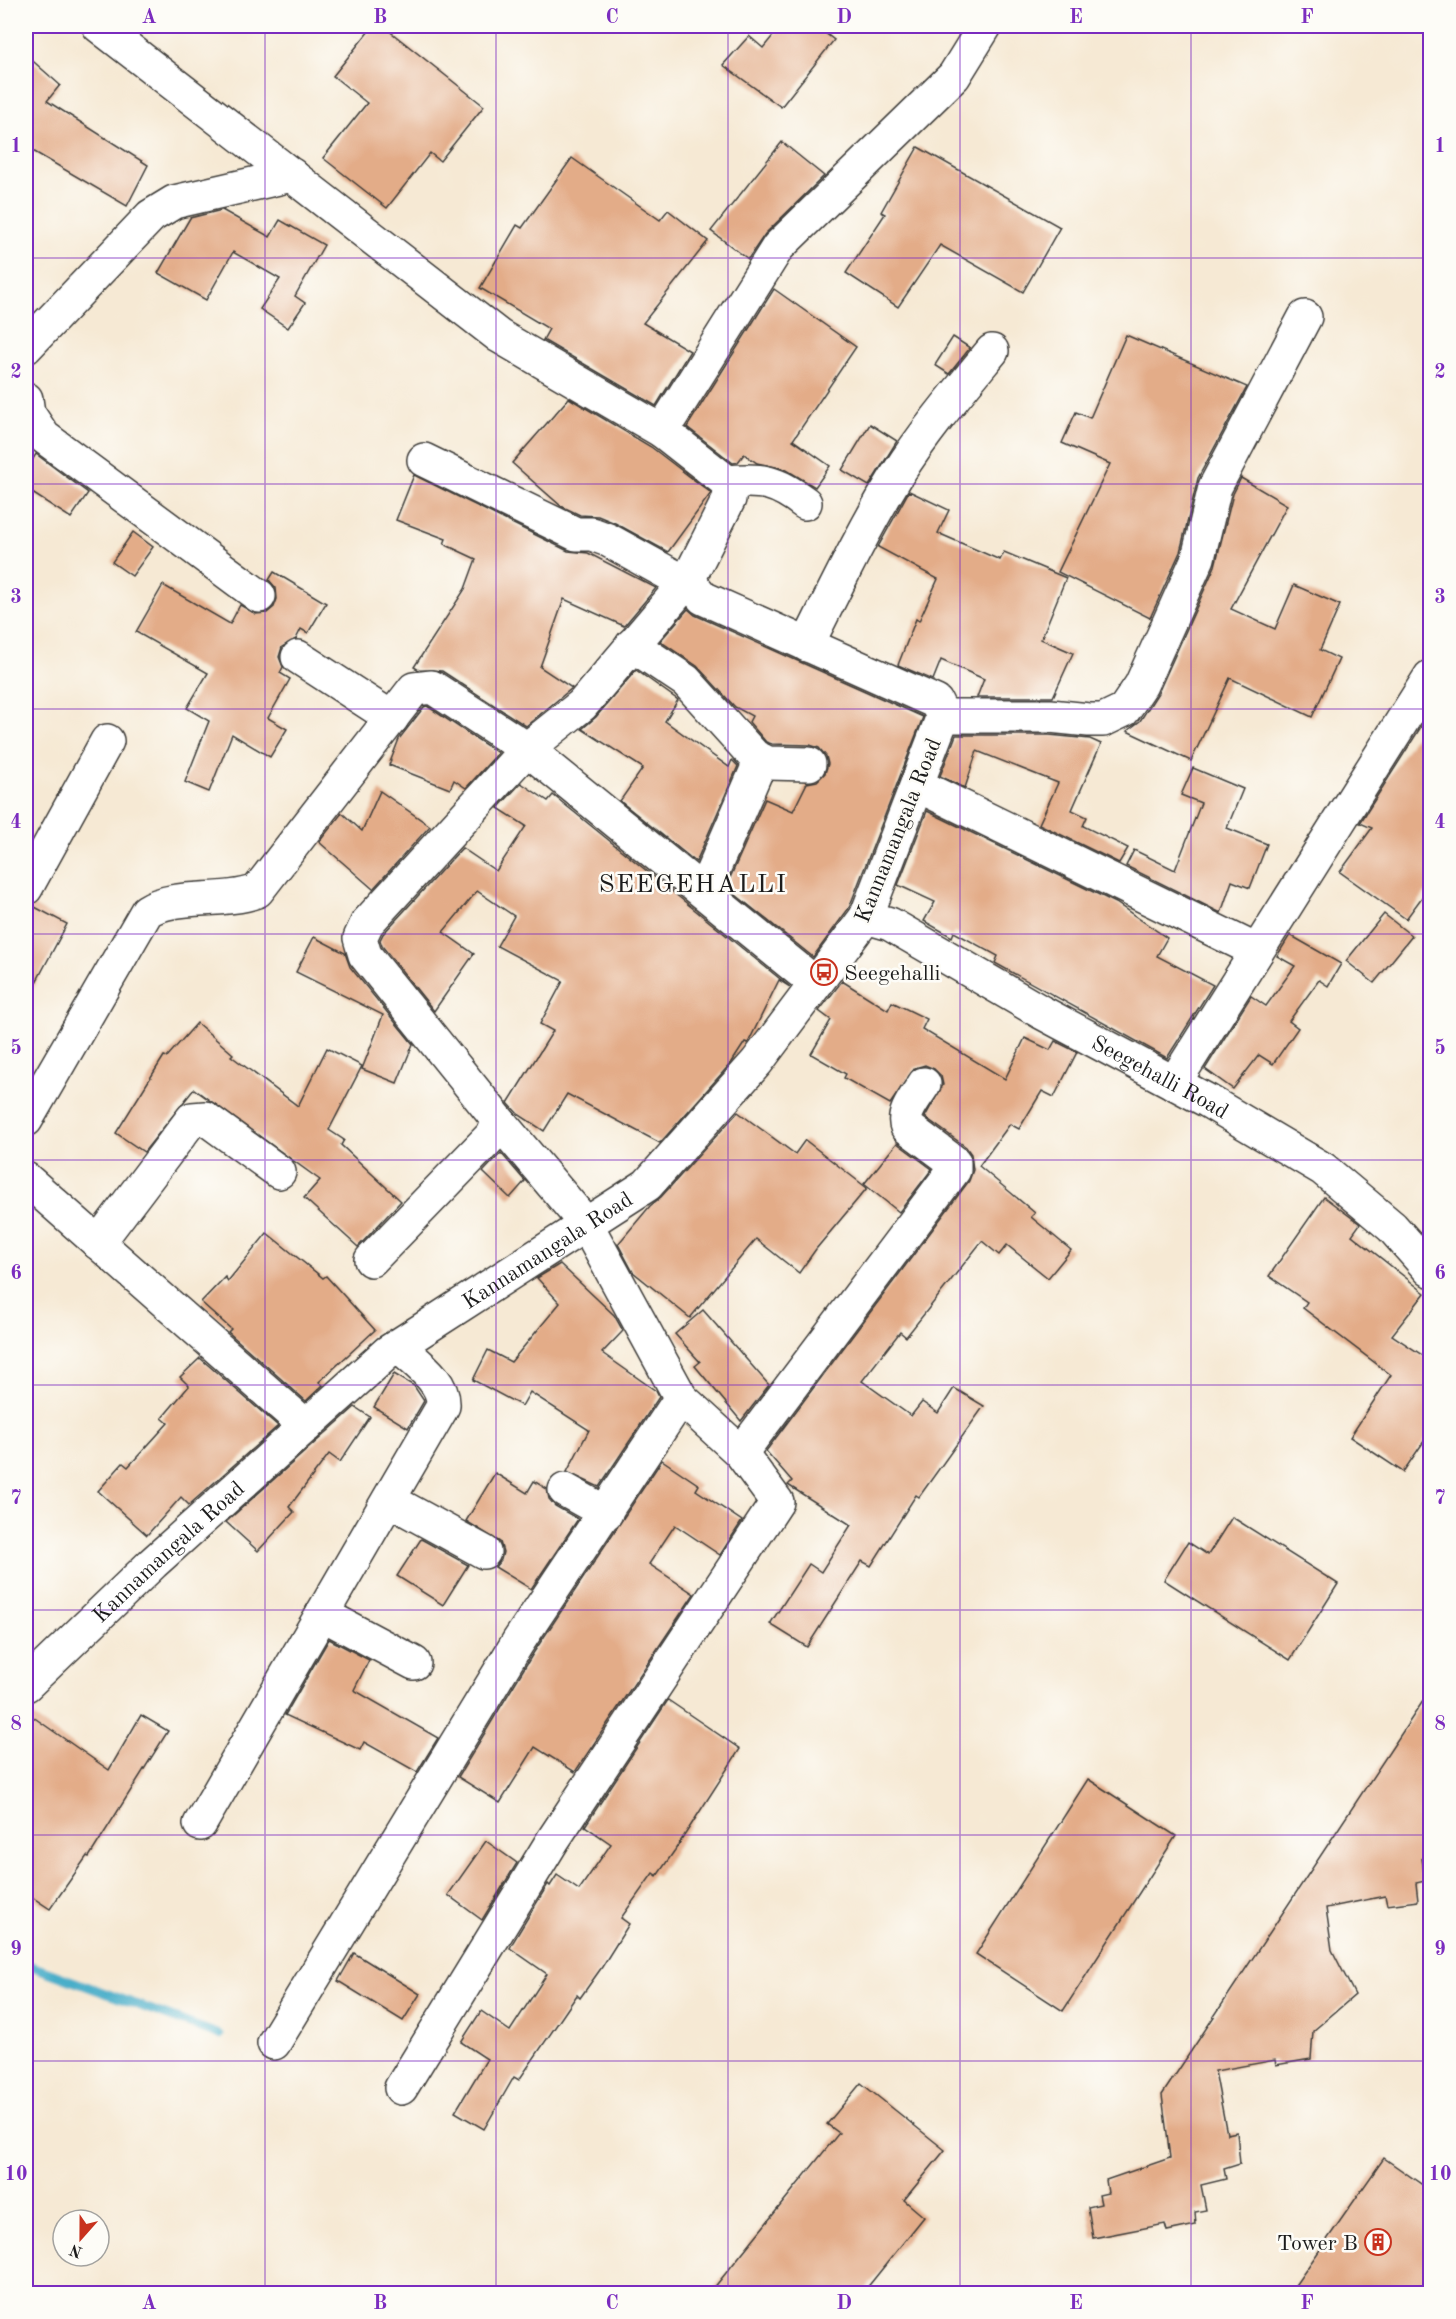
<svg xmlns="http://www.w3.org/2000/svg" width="1456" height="2319" font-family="'Old Standard TT',serif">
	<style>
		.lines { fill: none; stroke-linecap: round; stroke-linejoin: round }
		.stream { stroke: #4aaec9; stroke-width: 9 }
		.building { fill: #e3ac88 }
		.minor-casing { stroke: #3d3b38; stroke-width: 36 }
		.major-casing { stroke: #3d3b38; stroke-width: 36 }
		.minor { stroke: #fff; stroke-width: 33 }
		.major { stroke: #fff; stroke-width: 33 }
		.grid { fill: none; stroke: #7b2cbf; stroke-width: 1.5; stroke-opacity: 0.55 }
		.labels { text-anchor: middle; stroke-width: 5; stroke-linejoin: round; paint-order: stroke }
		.street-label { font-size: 22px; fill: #1c1c1c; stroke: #fdfcf7 }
		.poi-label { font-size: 22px; fill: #1c1c1c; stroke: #fdfcf7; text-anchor: start }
		.quarter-label { font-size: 26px; letter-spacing: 1.5px; fill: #1c1c1c; stroke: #fdfcf7 }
		.neatline { fill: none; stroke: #7b2cbf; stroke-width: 2 }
		.grid-label { font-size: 20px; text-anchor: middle; font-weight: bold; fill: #7b2cbf }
	</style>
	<rect width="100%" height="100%" fill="#fdfcf7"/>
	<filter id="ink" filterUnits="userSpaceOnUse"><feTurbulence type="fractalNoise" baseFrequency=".0167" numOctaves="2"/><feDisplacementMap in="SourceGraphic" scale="12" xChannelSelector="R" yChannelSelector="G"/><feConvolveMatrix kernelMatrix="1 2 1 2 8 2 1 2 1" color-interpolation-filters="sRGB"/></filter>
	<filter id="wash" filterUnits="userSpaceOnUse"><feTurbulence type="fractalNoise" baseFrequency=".008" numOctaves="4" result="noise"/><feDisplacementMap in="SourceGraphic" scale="24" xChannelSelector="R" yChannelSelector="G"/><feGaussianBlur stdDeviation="1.35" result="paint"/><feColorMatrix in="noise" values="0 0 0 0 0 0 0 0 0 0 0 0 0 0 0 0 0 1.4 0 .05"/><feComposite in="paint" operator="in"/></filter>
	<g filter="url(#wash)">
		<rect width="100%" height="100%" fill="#f6e9d4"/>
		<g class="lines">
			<!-- stream -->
			<path class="stream" d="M26,1964l194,71"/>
		</g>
		<g id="blocks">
			<!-- building -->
			<g class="building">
				<path d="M373,26h10l101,80 -44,55 -10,-8 -43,55 -64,-50 44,-55 -34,-27z"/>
				<path d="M781,26h35l18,14 -53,67 -58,-42 26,-29 14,12z"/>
				<path d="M26,55l34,30 -13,16 101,64 -21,41 -101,-59z"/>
				<path d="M782,142l42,34 -59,58 -17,25 -37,-28z"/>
				<path d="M918,147l142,80 -37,65 -83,-47 -42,62 -52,-34 39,-59 -4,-2z"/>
				<path d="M572,158l88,62 8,-10 40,31 -65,82 47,28 -34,55 -113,-66 6,-11 -69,-41 37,-63 5,3z"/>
				<path d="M222,210l48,27 10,-17 44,25 -29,51 10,7 -17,25 -28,-19 20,-30 -47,-27 -27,48 -48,-27 32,-55z"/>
				<path d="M774,289l82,58 -63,93 37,26 -15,21 -30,-18 -28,-6 -13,-9 -6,8 -5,1 -46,-36z"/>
				<path d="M1126,335l121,52 -49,91 -18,74 -30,66 -92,-46 52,-108 -48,-21 14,-31 14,6z"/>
				<path d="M953,337l17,11 -21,26 -14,-9z"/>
				<path d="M569,398l82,49 60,46 -43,59 -53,-29 -17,-7 -18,-1 -19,-9 -49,-43z"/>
				<path d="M870,424l27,17 -28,45 -27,-16z"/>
				<path d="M36,454l52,39 -17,25 -45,-29v-19z"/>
				<path d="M414,475l154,76 20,2 68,35 -32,38 -60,-27 -24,68 32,21 -46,38 -84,-55 -23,-1 -5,-3 51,-78 11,-30 -32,-15 2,-5 -50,-19z"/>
				<path d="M1241,478l46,27 -56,104 44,20 19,-44 46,20 -20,45 19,9 -27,58 -82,-39 -39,83 -64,-30 13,-10 18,-28 57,-127 18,-72z"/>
				<path d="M909,491l40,19 -11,23 62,27 4,-8 62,26 -25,61 32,14 -20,44h-76l7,-18 -43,-19 -8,20 -35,-15 18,-46 3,2 19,-42 -60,-32z"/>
				<path d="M133,532l20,15 -21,29 -20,-14z"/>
				<path d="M274,572l52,31 -18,30 -7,-4 -5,10 -14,8 -3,10 4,10 -3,6 10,6 -22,39 19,11 -17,28 -38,-23 -23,58 -24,-10 24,-61 -22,-13 21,-35 -72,-41 27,-47 67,39 10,-19 16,9 11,-1 7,-6 3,-8 -1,-11 -7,-8z"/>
				<path d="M688,609l7,6 228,102 -74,191 -36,49 -87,-70 39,-88 28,12 14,-28 10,-2 8,-8 3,-9 -2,-8 -7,-8 -9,-3 -38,-1 -6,-2 -17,-20 3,-6 -17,-9 -38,-41 -37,-25z"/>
				<path d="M636,670l42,30 -13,21 64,46 3,-7 6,6 -42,96 -76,-61 23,-33 -61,-39 14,-12z"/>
				<path d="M427,706l71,47 -32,35 -12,-8 -4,9 -61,-24 10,-26 25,-32z"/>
				<path d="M1431,711v174l-25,34 -66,-47 32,-44 -12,-5z"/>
				<path d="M956,735h93l41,4 11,5 -29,66 15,7 -4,9 45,22 -9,15 -80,-39 19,-41 -81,-32 -12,37 -25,-12z"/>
				<path d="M1193,768l50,21 -16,39 40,16 -17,44 -18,-7 -11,32 -95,-47 8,-16 41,20 26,-67 -20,-8z"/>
				<path d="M521,783l27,18 5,-6 237,192 -11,-7 -31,63 -3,-1 -13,20 -72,81 -93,-49 -23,37 -26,-17 -10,-11 45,-72 -13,-7 23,-43 -66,-35 17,-30 -37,-25 -34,41 31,22 -40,57 -52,-65 -2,-6 3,-6 79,-86 34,23 30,-45 -28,-18z"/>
				<path d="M380,791l50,35 -57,63 -54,-47 23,-29 20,18z"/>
				<path d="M927,811l189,92 51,35 -10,18 56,29 -46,73 -172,-95 3,-7 -44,-24 -2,5 -28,-16 11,-19 -37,-17z"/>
				<path d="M31,905l36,19 -41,77v-94z"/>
				<path d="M1384,914l28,22 -38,47 -28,-22z"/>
				<path d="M1290,935l51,29 -13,22 -9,-6 -30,41 9,7 -25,36 -14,-9 -26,34 -28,-20 46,-73 15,10 29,-40 -18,-10z"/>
				<path d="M314,937l31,16 5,14 63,77 -16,39 -35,-14 21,-54 -87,-43z"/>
				<path d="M842,981l46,29 4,-8 35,17 -5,10 83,50 20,-41 25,12 5,-9 22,11 -23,45 -12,-6 -23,38 -9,-5 -31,42 56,47 -4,4 40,33 -23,28 -41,-33 -8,10 -17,-14 -76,96 -6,-5 -38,49 49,35 11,-14 16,11 16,-25 30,18 -65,91 -3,-2 -45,71 -9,-5 -55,86 -37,-23 39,-60 12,8 30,-47 -63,-40 4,-4 -26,-30 203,-270 4,-11 -2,-16 -5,-7 -41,-30 18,-32 -2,-9 -7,-7 -9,-4 -10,3 -25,36 -46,-26 2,-4 -35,-20 20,-34 -12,-9z"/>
				<path d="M197,1023l36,31 -2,2 67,50 29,-58 35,18 -33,64 15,10 -3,5 60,56 -43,46 -54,-49 16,-18 -126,-91 -50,63 -28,-19 48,-77 3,1z"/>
				<path d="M738,1112l57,42 10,-14 62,48 -51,61 -17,24 -43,-34 -66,79 -57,-46 -15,-28 32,-38 11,-9z"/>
				<path d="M897,1143l35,26 -33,43 -35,-28z"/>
				<path d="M501,1153l24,28 -15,17 -27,-26z"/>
				<path d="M1324,1197l36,27 -8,11 73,58 -33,42 39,26v70l-28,41 -53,-35 41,-62 -88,-67 4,-6 -38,-26z"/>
				<path d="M267,1233l56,45 3,-2 49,54 -56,52 4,3 -17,16 -78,-69 3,-3 -30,-27 24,-25 3,4z"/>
				<path d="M560,1264l54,51 9,16 -21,22 54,38 3,6 -60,90 -32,-15 22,-42 -59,-38 -8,14 -49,-26 15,-30 23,12 49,-59 -23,-25z"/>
				<path d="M703,1310l66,75 -28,36 -46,-55 5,-4 -25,-28z"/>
				<path d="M200,1358l78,68 -89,79 -8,-8 -34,38 -49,-44 25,-28 5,4 40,-44 -6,-5 27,-32 -9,-9z"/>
				<path d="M394,1374l20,12 10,15 -16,27 -34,-21z"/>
				<path d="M355,1407l15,10 -30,45 -11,-8 -40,53 5,5 -36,39 -32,-29z"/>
				<path d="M662,1460l37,25 -3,5 46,31 -22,34 -45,-30 -26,39 45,30 -119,178 -40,-25 -35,56 -42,-26 76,-125z"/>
				<path d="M495,1473l32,20 7,-12 13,8 2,10 6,7 23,13 -47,70 -36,-22 6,-7 2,-8 -3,-10 -34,-21z"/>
				<path d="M1232,1517l106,67 -48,76 -126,-80 24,-38 20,13z"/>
				<path d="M421,1539l47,26 -25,40 -46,-29z"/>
				<path d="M329,1639l40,21 -15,30 84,48 -21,34 -53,-30 -4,8 -75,-35z"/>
				<path d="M1431,1689v85l-6,1 6,28v53l-9,2 3,23 -9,2 2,18 -31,4 -2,-9 -59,12 6,42 23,45 -42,36 -2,28 -35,6 -1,-5 -60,11 12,63 10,-2 3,32 -16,5 2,10 -25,6 5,25 -11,2 1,13 -29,6 -2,-7 -72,14 -5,-31 13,-3 -2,-9 9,-2 -2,-13 64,-22 -8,-63z"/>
				<path d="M668,1700l72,49 -65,101 -18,26 -4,-3 -32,45 8,6 -27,43 -22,31 -3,-3 -58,85 -5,-3 -30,52 -29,-17 32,-53 -26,-17 20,-31 29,20 37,-57 -37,-26 3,-6 35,-58 2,2 7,-11 22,15 32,-46 -26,-18z"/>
				<path d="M26,1712l83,58 32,-55 27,16 -79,126 -2,-1 -37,53 -24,-16z"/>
				<path d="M1088,1779l88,57 -113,175 -87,-57z"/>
				<path d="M486,1841l31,22 -35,57 -34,-25z"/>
				<path d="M354,1953l66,41 -17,27 -65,-40z"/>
				<path d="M861,2083l84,67 -41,50 20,17 -62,77h-153l130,-161 -12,-9z"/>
				<path d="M1384,2158l47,33v103h-142z"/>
			</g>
		</g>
	</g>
	<g filter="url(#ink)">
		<use href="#blocks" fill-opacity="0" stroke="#3d3b38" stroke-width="1.5"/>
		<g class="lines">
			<defs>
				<g id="minor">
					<path d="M99,26l400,310 163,95 65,51 3,9 -1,8 -41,81 15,18 233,104 7,14"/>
					<path d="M26,347l125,-131 23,-14 118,-27"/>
					<path d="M26,399l2,14 16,24 215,159"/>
					<path d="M662,431l116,-184 176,-171 31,-50"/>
					<path d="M424,460l152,74h16l16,6 76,42"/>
					<path d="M727,482c36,-3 49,-1 78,21"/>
					<path d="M632,645l54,36 69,76 13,6 41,1"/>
					<path d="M807,645c29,-58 57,-116 90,-170 28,-44 62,-84 95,-124"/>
					<path d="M298,657l94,61"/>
					<path d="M943,716h107l39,4h14l21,-10 17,-25 57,-127 17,-71 90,-170"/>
					<path d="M917,785l340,166"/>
					<path d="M26,888l81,-147"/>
					<path d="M704,891l57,-131"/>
					<path d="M866,917l77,-201"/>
					<path d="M1174,1083l256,-406"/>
					<path d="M26,1120l121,-209c27,-18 75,-7 110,-20l157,-202 18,-2 95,62 288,234"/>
					<path d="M26,1179l280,247"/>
					<path d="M98,1243l94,-124 13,-1 74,54"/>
					<path d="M371,1260l131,-135"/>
					<path d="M741,1453l213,-283v-8l-47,-35c-6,-14 10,-31 17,-43"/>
					<path d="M565,1490l41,23"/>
					<path d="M389,1500l95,52"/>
					<path d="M322,1614l92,49"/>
					<path d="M200,1824l243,-418c2,-25 -28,-44 -45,-60"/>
					<path d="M274,2043l244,-401 163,-244"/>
					<path d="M401,2088l152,-248 224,-338 -36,-49 -60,-55 -95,-174 -84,-99 -137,-170 -5,-17 7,-15 160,-174 55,-44 106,-125"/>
				</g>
				<g id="major">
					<path id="s1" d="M26,1685l127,-122 235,-211 259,-167 110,-123 109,-145 24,7 151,88 167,89 115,68 69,58 38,43"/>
				</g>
			</defs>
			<!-- minor casing -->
			<use href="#minor" class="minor-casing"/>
			<!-- major casing -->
			<use href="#major" class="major-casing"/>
			<!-- minor -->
			<use href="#minor" class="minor"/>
			<!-- major -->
			<use href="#major" class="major"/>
		</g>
	</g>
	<!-- grid -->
	<path class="grid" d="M265,26v2268M496,26v2268M728,26v2268M960,26v2268M1191,26v2268M26,258h1404M26,484h1404M26,709h1404M26,934h1404M26,1160h1404M26,1385h1404M26,1610h1404M26,1835h1404M26,2061h1404"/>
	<!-- icons -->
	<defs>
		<symbol id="bus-ring" viewBox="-11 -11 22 22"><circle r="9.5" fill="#fdfcf7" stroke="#c8321e" stroke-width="1.5"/><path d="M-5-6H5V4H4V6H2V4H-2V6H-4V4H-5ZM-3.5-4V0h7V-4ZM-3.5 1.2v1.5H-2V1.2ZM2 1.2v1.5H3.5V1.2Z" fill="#c8321e"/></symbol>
		<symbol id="building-ring" viewBox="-11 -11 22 22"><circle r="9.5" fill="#fdfcf7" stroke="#c8321e" stroke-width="1.5"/><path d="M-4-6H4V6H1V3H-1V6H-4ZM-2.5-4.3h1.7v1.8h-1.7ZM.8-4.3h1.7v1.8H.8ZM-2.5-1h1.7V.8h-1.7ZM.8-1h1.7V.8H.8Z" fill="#c8321e"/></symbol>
	</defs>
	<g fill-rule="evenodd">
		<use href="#bus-ring" x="809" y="957" width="30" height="30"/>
		<use href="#building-ring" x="1363" y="2227" width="30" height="30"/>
	</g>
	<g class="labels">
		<!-- street labels -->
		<g class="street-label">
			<text transform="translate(897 830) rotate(-68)" y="8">Kannamangala Road</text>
			<text dy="8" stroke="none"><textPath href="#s1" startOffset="1482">Seegehalli Road</textPath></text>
			<text dy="8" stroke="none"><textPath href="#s1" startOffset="681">Kannamangala Road</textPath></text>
			<text dy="8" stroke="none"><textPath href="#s1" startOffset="195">Kannamangala Road</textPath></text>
		</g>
		<!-- poi labels -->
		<g class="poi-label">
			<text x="844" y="980">Seegehalli</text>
			<text x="1358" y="2250" text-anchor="end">Tower B</text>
		</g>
		<!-- quarter labels -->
		<g class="quarter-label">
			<text x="693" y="892">SEEGEHALLI</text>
		</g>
	</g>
	<!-- margin -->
	<rect width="1456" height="2319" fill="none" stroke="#fdfcf7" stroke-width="66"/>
	<!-- north arrow -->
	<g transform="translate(81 2238) rotate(201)"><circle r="28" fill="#fdfcf7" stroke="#a3a29f" stroke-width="1.5"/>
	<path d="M0-4.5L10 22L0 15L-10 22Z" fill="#c8321e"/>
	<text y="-9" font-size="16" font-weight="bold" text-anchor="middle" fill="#1c1c1c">N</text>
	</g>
	<rect x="33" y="33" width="1390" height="2253" class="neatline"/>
	<g class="grid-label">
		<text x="149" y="23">A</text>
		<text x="380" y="23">B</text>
		<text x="612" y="23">C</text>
		<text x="844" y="23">D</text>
		<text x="1076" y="23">E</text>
		<text x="1307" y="23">F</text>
		<text x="16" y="152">1</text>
		<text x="1440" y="152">1</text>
		<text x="16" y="378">2</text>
		<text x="1440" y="378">2</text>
		<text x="16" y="603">3</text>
		<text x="1440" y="603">3</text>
		<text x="16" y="828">4</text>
		<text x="1440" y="828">4</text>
		<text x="16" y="1054">5</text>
		<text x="1440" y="1054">5</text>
		<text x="16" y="1279">6</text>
		<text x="1440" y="1279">6</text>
		<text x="16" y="1504">7</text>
		<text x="1440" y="1504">7</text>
		<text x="16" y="1730">8</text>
		<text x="1440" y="1730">8</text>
		<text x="16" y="1955">9</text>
		<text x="1440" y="1955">9</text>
		<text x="16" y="2180">10</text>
		<text x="1440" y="2180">10</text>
		<text x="149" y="2309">A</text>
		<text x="380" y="2309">B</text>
		<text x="612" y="2309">C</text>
		<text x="844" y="2309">D</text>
		<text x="1076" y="2309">E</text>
		<text x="1307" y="2309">F</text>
	</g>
</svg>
